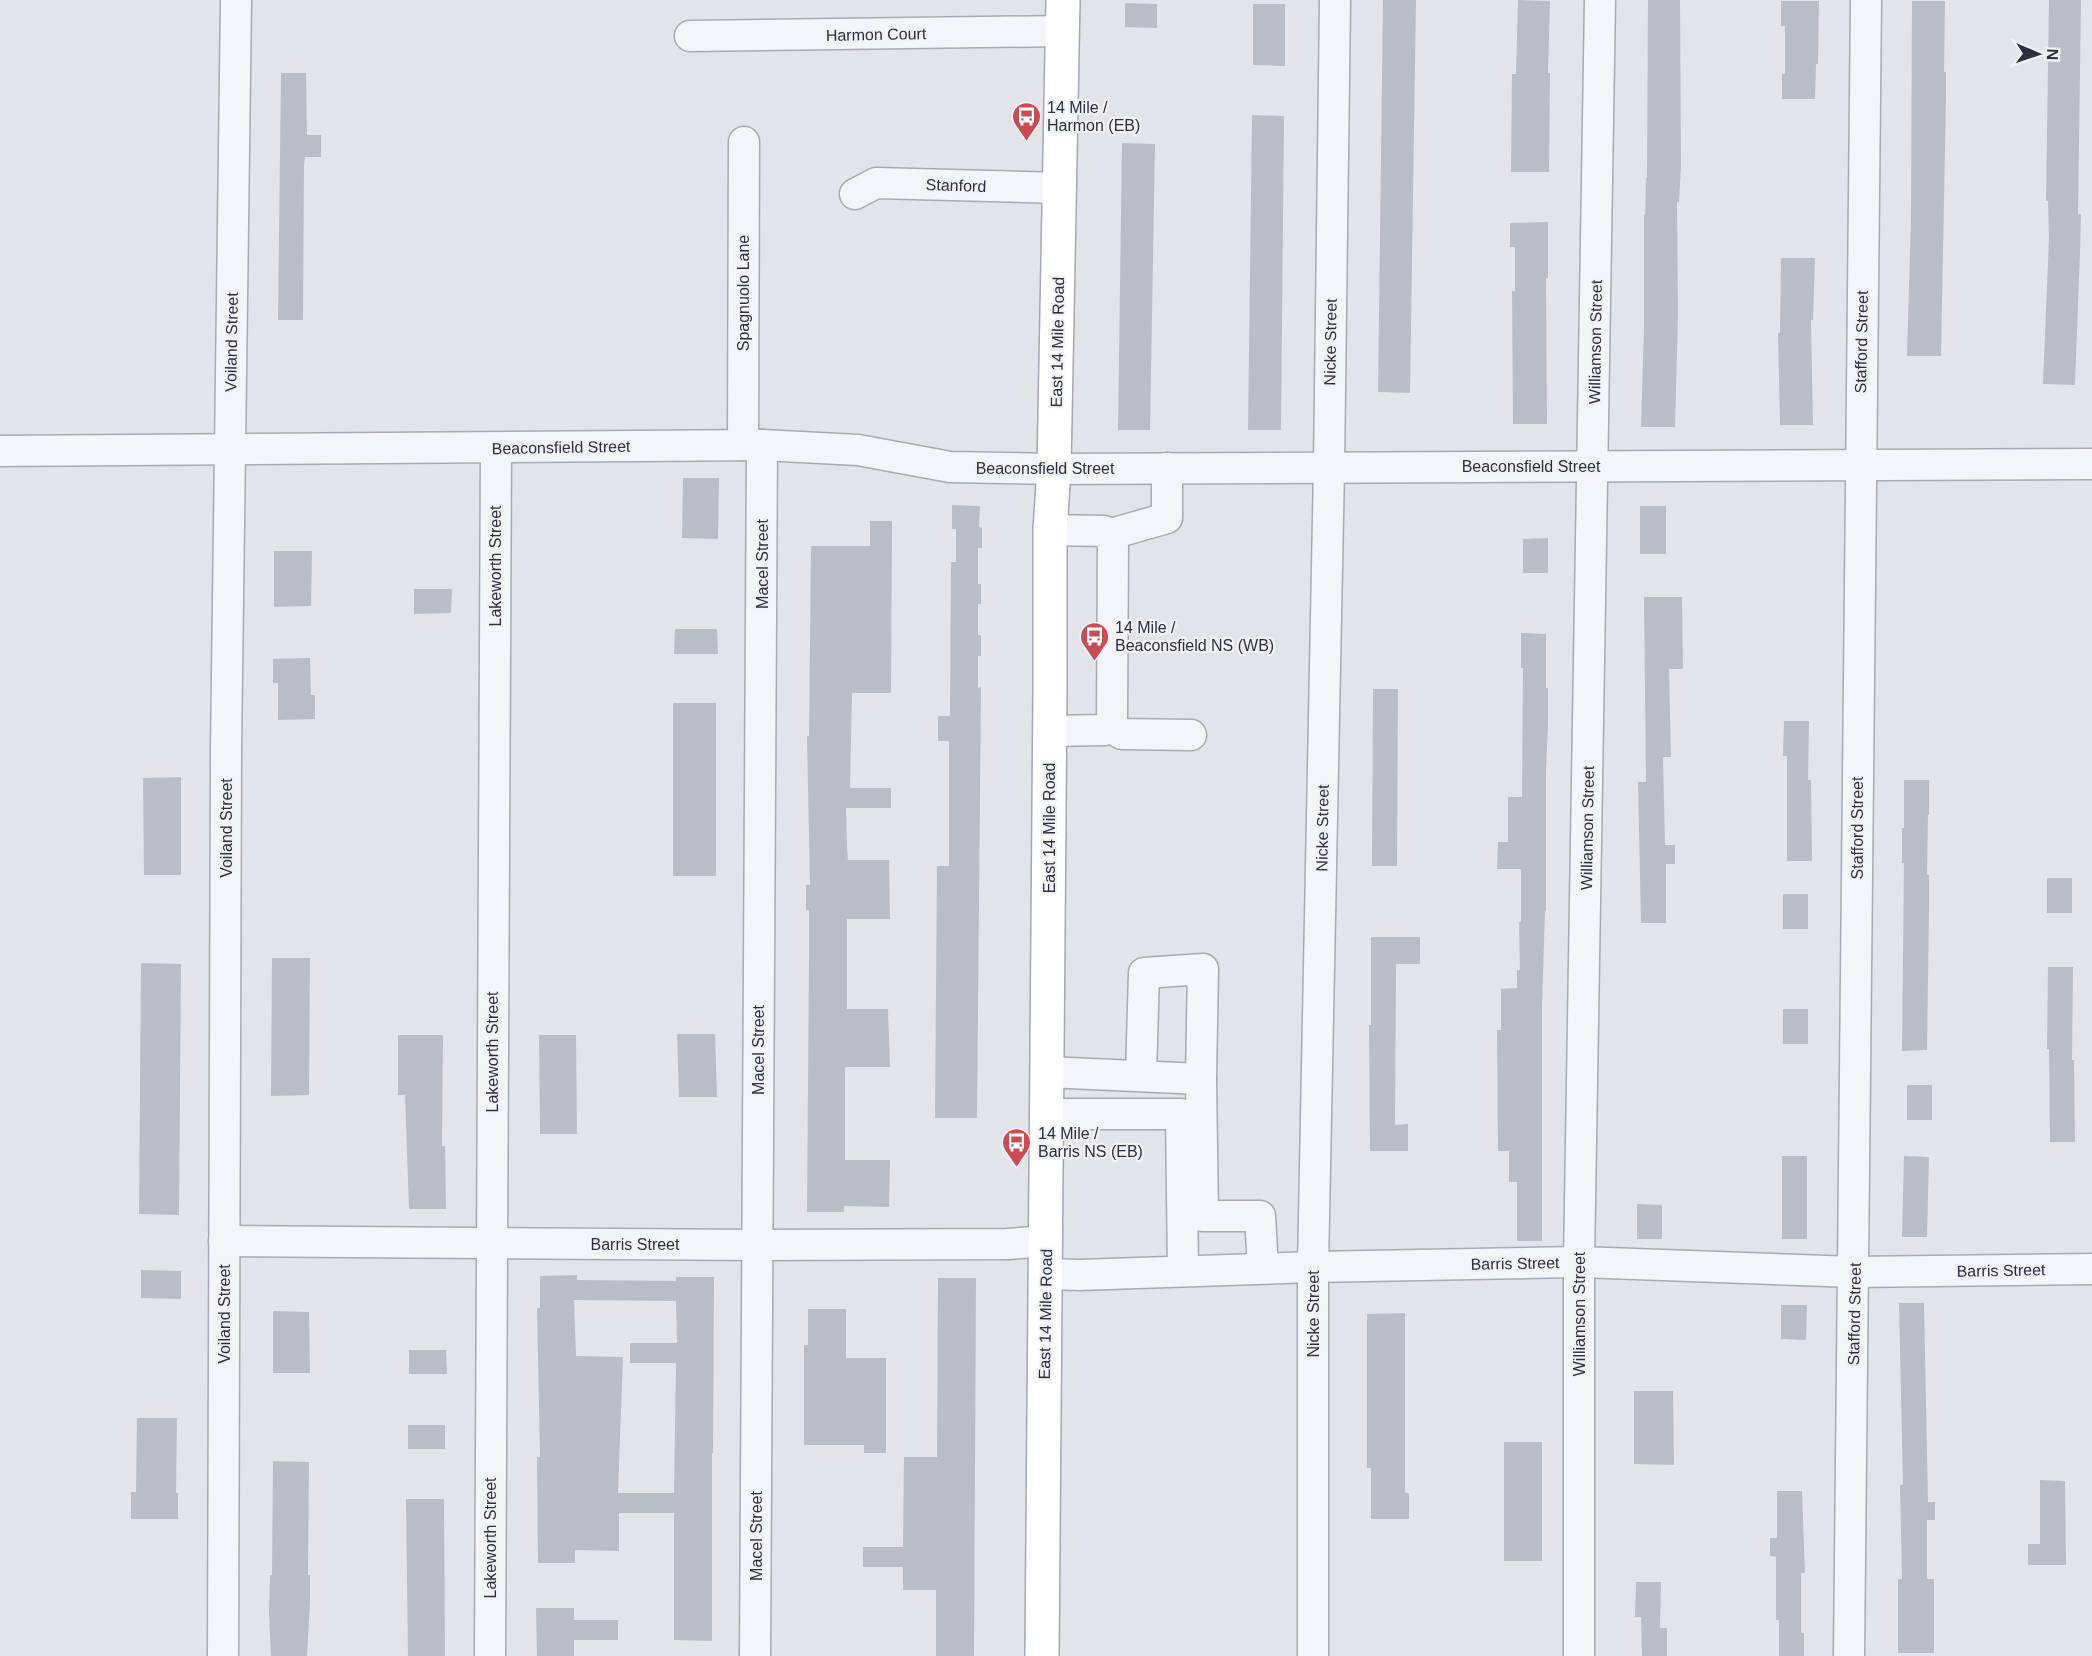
<svg xmlns="http://www.w3.org/2000/svg" width="2092" height="1656" font-family="Arial,sans-serif">
	<style>
		.building { fill: #b9bdc6; fill-rule: evenodd }
		.lines { fill: none; stroke-linecap: round; stroke-linejoin: round }
		.minor-casing { stroke: #a7aab4; stroke-width: 33 }
		.major-casing { stroke: #a1a7b5; stroke-width: 36 }
		.minor { stroke: #f4f5f8; stroke-width: 30 }
		.major { stroke: #fff; stroke-width: 33 }
		.labels { text-anchor: middle; stroke-width: 4.5; stroke-linejoin: round; paint-order: stroke }
		.street-label { font-size: 16px; fill: #2a3041; stroke: #f1f3f7 }
		.poi-label { font-size: 16px; fill: #2a3041; stroke: #f1f3f7; text-anchor: start }
	</style>
	<rect width="100%" height="100%" fill="#e2e4ea"/>
	<!-- building -->
	<g class="building">
		<path d="M1383,0h33l-6,393 -32,-1z"/>
		<path d="M1518,0l32,1 -2,72h2l-1,99h-38l1,-98h4z"/>
		<path d="M1648,0h32l1,165 -2,37h-2l1,113 -3,112h-34l3,-100v-112h1l1,-37h1z"/>
		<path d="M2049,0h32l-3,214h3l-1,37 -5,134 -32,-1 6,-146 -1,-37h-2z"/>
		<path d="M1781,1h38l-1,63h-2l-1,35h-33v-25h3v-48h-4z"/>
		<path d="M1912,1h33l-1,71h2v24l-5,260h-34l4,-137z"/>
		<path d="M1125,3l32,1v24l-32,-1z"/>
		<path d="M1253,4h32v62l-32,-1z"/>
		<path d="M281,73h25l1,62h14v22h-16l-1,8 -1,155h-25z"/>
		<path d="M1252,115l32,1 -3,314h-33z"/>
		<path d="M1122,143l33,1 -5,286h-32z"/>
		<path d="M1548,222v56h-2l1,146h-34l-1,-133h3v-44h-5v-24z"/>
		<path d="M1781,258h34l-2,62h-2l2,105h-33l-2,-92h2z"/>
		<path d="M683,478h36l-1,61 -36,-1z"/>
		<path d="M952,505l28,1 -1,21 3,1v20h-4v36h3v20h-3v31h3v21h-3v32l3,-1 -4,431h-42l2,-252h12v-125h-11v-25h12l1,-154h5v-33h-4z"/>
		<rect x="1640" y="506" width="26" height="48"/>
		<path d="M870,521h22l-1,172h-39l-2,95h41v20h-45l1,39 1,13h41l1,59h-43v90h41l2,58h-45v93h45l-1,47 -45,-1v6h-37l2,-252v-50h-3v-25h4l-3,-149h2l2,-190h59z"/>
		<path d="M1548,538v35h-25v-34z"/>
		<path d="M274,551h38l-1,55 -37,1z"/>
		<path d="M414,589h38l-1,24 -37,1z"/>
		<path d="M1644,597h38l1,72h-14l2,88h-8l2,88h10v19h-9v59h-25l-3,-141h8z"/>
		<path d="M675,629h42l1,25h-44z"/>
		<path d="M1521,633l25,1v54h2v35l-2,47v141h-1l-3,95v235h-25v-59h-8v-31h-11l-1,-121h4v-41l16,-1v-18h3l-1,-48h2v-53h-24l1,-27h10v-45h14l1,-129h-2z"/>
		<path d="M310,658l1,37h4v24l-37,1v-37h-5v-24z"/>
		<path d="M1373,689h25l-1,177h-25z"/>
		<rect x="673" y="703" width="43" height="173"/>
		<path d="M1784,721h25l-1,59h3l1,81h-25v-105h-4z"/>
		<path d="M181,777v98h-37l-1,-97z"/>
		<path d="M1904,780h25v35h-1l-1,60h2v35l-2,140 -25,1 2,-188h-2v-35h2z"/>
		<rect x="2047" y="878" width="25" height="35"/>
		<rect x="1783" y="894" width="25" height="35"/>
		<path d="M1371,937h49v27h-24l-1,161 13,-1v27h-38l-1,-126h2z"/>
		<path d="M272,958h38l-1,137 -38,1z"/>
		<path d="M141,963l40,1 -2,251 -40,-1z"/>
		<path d="M2048,967h25l-1,93h2l1,82h-25l-1,-93h-2z"/>
		<rect x="1783" y="1009" width="25" height="35"/>
		<path d="M677,1034h38l2,63h-38z"/>
		<path d="M398,1035h45l-1,111h3l1,63h-37l-4,-114h-7z"/>
		<path d="M539,1035h37l1,99h-37z"/>
		<rect x="1907" y="1085" width="25" height="35"/>
		<rect x="1782" y="1156" width="25" height="83"/>
		<path d="M1904,1156l25,1 -2,80h-25z"/>
		<path d="M1637,1204l25,1v34h-25z"/>
		<path d="M141,1270l40,1v28l-40,-1z"/>
		<path d="M577,1275v5l99,1v-4h38l-1,176h-1v188l-38,-1v-127h-55v38l-44,-1v13h-37l-1,-106h3l-3,-149h3v-32zM574,1300l102,1 1,42h-47v20h46l-2,130h-56l5,-136 -47,-1z"/>
		<path d="M938,1278h38l-2,378h-38v-66h-33v-23h-40v-20h40l1,-90h33z"/>
		<path d="M1899,1303h25l4,199h7v18h-8v59h7v74h-36v-74h4l-2,-94h3z"/>
		<path d="M1781,1305h26l-1,35 -25,-1z"/>
		<path d="M808,1309h38v49h40v95h-22v-8h-60v-100h4z"/>
		<path d="M273,1311l36,1 1,61h-37z"/>
		<path d="M1405,1313v180h4v26h-38v-51h-4v-154z"/>
		<path d="M409,1350h37l1,24h-38z"/>
		<path d="M1634,1391h39l1,74 -40,-1z"/>
		<path d="M137,1418h40l-1,75h2v26h-47v-27h5z"/>
		<rect x="408" y="1425" width="37" height="24"/>
		<rect x="1504" y="1442" width="38" height="119"/>
		<path d="M273,1461l36,1 -1,113h2v28l-3,53h-36l-2,-43 1,-38h2z"/>
		<path d="M2040,1480l25,1 1,84h-38v-21h12z"/>
		<path d="M1777,1491h25l3,82h-4v60h3v23h-25v-36h-3v-63l-6,-1v-18h7z"/>
		<path d="M406,1499h38l1,157h-37z"/>
		<path d="M1636,1582h25l-1,46h7v28h-25l-1,-39h-6z"/>
		<path d="M536,1608h38v12h44v20h-44v16h-37z"/>
	</g>
	<g class="lines">
		<defs>
			<g id="minor">
				<path d="M690,36l373,-5"/>
				<path d="M855,194l21,-11 184,5"/>
				<path d="M743,445l1,-303"/>
				<path d="M0,451l762,-6 96,5 92,17 104,2 1038,-5"/>
				<path d="M1050,530l54,1 7,3 2,7 -1,178 -2,8 -6,3 -54,1"/>
				<path d="M1111,534l56,-16v-50"/>
				<path d="M1110,727l12,7 69,1"/>
				<path d="M1047,1072l154,7 2,137h57l3,52"/>
				<path d="M1141,1076l3,-103 59,-4 -2,110"/>
				<path d="M1047,1114h134l2,157"/>
				<path d="M224,1241l533,4 251,-1 38,-3"/>
				<path d="M1046,1274l33,1 234,-8 266,-5 275,10 238,-3"/>
				<path d="M223,1656l3,-906 10,-750"/>
				<path d="M490,1656l6,-1208"/>
				<path d="M755,1656l7,-1211"/>
				<path d="M1313,1656v-389l16,-800 6,-467"/>
				<path d="M1579,1656v-394l21,-1262"/>
				<path d="M1849,1656l17,-1656"/>
			</g>
			<path id="major" d="M1042,1656l8,-966v-160l4,-61 9,-469"/>
		</defs>
		<!-- minor casing -->
		<use href="#minor" class="minor-casing"/>
		<!-- major casing -->
		<use href="#major" class="major-casing"/>
		<!-- minor -->
		<use href="#minor" class="minor"/>
		<!-- major -->
		<use href="#major" class="major"/>
	</g>
	<!-- icons -->
	<defs>
		<symbol id="bus-pin" viewBox="-11 -11 22 30"><path d="M0 17L-7.5 6A9.5 9.5 0 1 1 7.5 6Z" fill="#cb4b52" stroke="#f1f3f7"/><path d="M-5-6H5V4H4V6H2V4H-2V6H-4V4H-5ZM-3.5-4V0h7V-4ZM-3.5 1.2v1.5H-2V1.2ZM2 1.2v1.5H3.5V1.2Z" fill="#fff"/></symbol>
	</defs>
	<g fill-rule="evenodd">
		<use href="#bus-pin" x="1010" y="100" width="33" height="45"/>
		<use href="#bus-pin" x="1078" y="620" width="33" height="45"/>
		<use href="#bus-pin" x="1000" y="1126" width="33" height="45"/>
	</g>
	<g class="labels">
		<!-- street labels -->
		<g class="street-label">
			<text transform="translate(876 34) rotate(-1)" y="6">Harmon Court</text>
			<text transform="translate(956 185) rotate(2)" y="6">Stanford</text>
			<text transform="translate(743 293) rotate(-90)" y="6">Spagnuolo Lane</text>
			<text transform="translate(231 342) rotate(-89)" y="6">Voiland Street</text>
			<text transform="translate(1057 342) rotate(-89)" y="6">East 14 Mile Road</text>
			<text transform="translate(1330 342) rotate(-89)" y="6">Nicke Street</text>
			<text transform="translate(1595 342) rotate(-89)" y="6">Williamson Street</text>
			<text transform="translate(1861 342) rotate(-89)" y="6">Stafford Street</text>
			<text transform="translate(561 447) rotate(-1)" y="6">Beaconsfield Street</text>
			<text x="1531" y="472">Beaconsfield Street</text>
			<text x="1045" y="474">Beaconsfield Street</text>
			<text transform="translate(762 564) rotate(-90)" y="6">Macel Street</text>
			<text transform="translate(495 566) rotate(-90)" y="6">Lakeworth Street</text>
			<text transform="translate(226 828) rotate(-90)" y="6">Voiland Street</text>
			<text transform="translate(1049 828) rotate(-90)" y="6">East 14 Mile Road</text>
			<text transform="translate(1322 828) rotate(-89)" y="6">Nicke Street</text>
			<text transform="translate(1587 828) rotate(-89)" y="6">Williamson Street</text>
			<text transform="translate(1857 828) rotate(-90)" y="6">Stafford Street</text>
			<text transform="translate(758 1050) rotate(-90)" y="6">Macel Street</text>
			<text transform="translate(492 1052) rotate(-90)" y="6">Lakeworth Street</text>
			<text x="635" y="1250">Barris Street</text>
			<text transform="translate(1515 1263) rotate(-1)" y="6">Barris Street</text>
			<text transform="translate(2001 1270) rotate(-1)" y="6">Barris Street</text>
			<text transform="translate(224 1314) rotate(-90)" y="6">Voiland Street</text>
			<text transform="translate(1045 1314) rotate(-89)" y="6">East 14 Mile Road</text>
			<text transform="translate(1313 1314) rotate(-90)" y="6">Nicke Street</text>
			<text transform="translate(1579 1314) rotate(-90)" y="6">Williamson Street</text>
			<text transform="translate(1854 1314) rotate(-89)" y="6">Stafford Street</text>
			<text transform="translate(756 1536) rotate(-90)" y="6">Macel Street</text>
			<text transform="translate(490 1538) rotate(-90)" y="6">Lakeworth Street</text>
		</g>
		<!-- poi labels -->
		<g class="poi-label">
			<text x="1047" y="113">14 Mile /<tspan x="1047" dy="18">Harmon (EB)</tspan></text>
			<text x="1115" y="633">14 Mile /<tspan x="1115" dy="18">Beaconsfield NS (WB)</tspan></text>
			<text x="1038" y="1139">14 Mile /<tspan x="1038" dy="18">Barris NS (EB)</tspan></text>
		</g>
	</g>
	<!-- north arrow -->
	<g transform="translate(2038 54) rotate(92)" stroke="#f1f3f7" stroke-width="4.5" paint-order="stroke">
	<path d="M0-4.5L10 22L0 15L-10 22Z" fill="#2a3041"/>
	<text y="-9" font-size="16" font-weight="bold" text-anchor="middle" fill="#2a3041">N</text>
	</g>
</svg>
